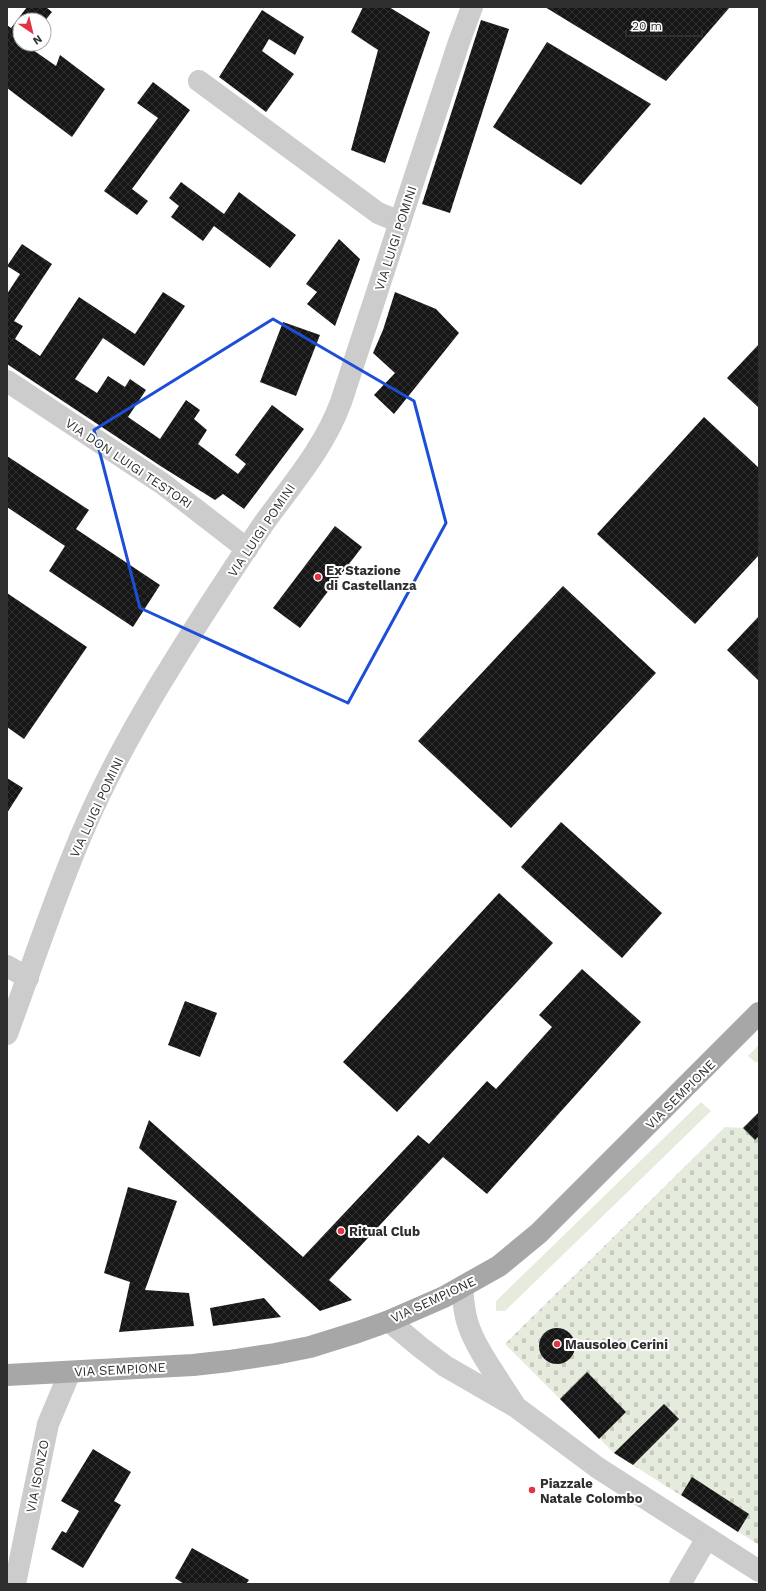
<svg xmlns="http://www.w3.org/2000/svg" width="766" height="1591" font-family="'Work Sans',sans-serif">
	<style>
		.grass { fill: #e5ecdd }
		.cemetery { fill: url(#cemetery-stones) }
		.building { fill: url(#building-cross-hatch) }
		.lines { fill: none; stroke-linecap: round; stroke-linejoin: round }
		.minor { stroke: #ccc; stroke-width: 22 }
		.primary { stroke: #a7a7a7; stroke-width: 22 }
		.marked { fill: none; stroke: #1d4ed8; stroke-width: 3; stroke-linejoin: round }
		.poi-dot { fill: #e33443; stroke: #fff; stroke-width: 1.5 }
		.labels { text-anchor: middle; stroke-width: 4; stroke-linejoin: round; paint-order: stroke }
		.street-label { font-size: 13px; fill: #2f2f2f; stroke: #fff }
		.poi-label { font-size: 13px; font-weight: bold; fill: #2f2f2f; stroke: #fff; text-anchor: start }
	</style>
	<defs>
		<pattern id="cemetery-stones" width="16" height="16" patternUnits="userSpaceOnUse"><rect width="16" height="16" fill="#e5ecdd"/><path d="M2 7V4a2 2 0 0 1 4 0v3zM10 15v-3a2 2 0 0 1 4 0v3z" fill="#c5cbbe"/></pattern>
		<pattern id="building-cross-hatch" width="8" height="8" patternUnits="userSpaceOnUse"><rect width="8" height="8" fill="#161616"/><path d="M0 0l8 8M0 8l8-8" fill="none" stroke="#303030"/></pattern>
	</defs>
	<rect width="100%" height="100%" fill="#fff"/>
	<!-- grass -->
	<g class="grass">
		<path d="M759,1045v15l-3,3 -8,-7z"/>
		<path d="M701,1102l10,9 -206,200h-9v-10z"/>
	</g>
	<!-- cemetery -->
	<path class="cemetery" d="M759,1112v433l-145,-92 -109,-109 220,-217 18,1z"/>
	<!-- building -->
	<g class="building">
		<path d="M27,7h19l6,5 -8,10v-2h-24v24h7l-1,1 30,21 4,-11 45,34 -33,48 -65,-49v-63l4,3z"/>
		<path d="M363,7h26l41,25 -45,131 -34,-13 27,-100 -27,-18z"/>
		<path d="M545,7h185l-64,74z"/>
		<path d="M262,10l42,27 -9,18 -26,-16 -7,12 32,23 -28,38 -47,-35z"/>
		<path d="M481,20l28,9 -59,184 -28,-9z"/>
		<path d="M547,42l104,62 -70,81 -88,-58z"/>
		<path d="M153,82l37,28 -58,79 16,12 -11,14 -33,-24 54,-73 -21,-15z"/>
		<path d="M181,182l43,32 15,-22 57,43 -26,33 -56,-42 -11,15 -32,-24 8,-11 -10,-8z"/>
		<path d="M339,239l21,20 -25,67 -28,-22 10,-12 -11,-8z"/>
		<path d="M22,244l30,20 -38,57 9,5 -8,13 25,17 39,-59 56,37 28,-42 22,14 -41,60 -41,-28 -28,41 22,14 11,-17 17,11 5,-8 16,11 -18,27 32,22 26,-39 14,10 -6,9 13,11 -9,14 40,30 8,-10 -11,-9 37,-50 32,24 -60,80 -21,-15 -8,6 -53,-33 -155,-103v-70l13,-20 -13,-8z"/>
		<path d="M395,292l41,17 23,24 -65,81 -20,-19 21,-22 -22,-20 10,-23z"/>
		<path d="M283,322l37,13 -24,61 -36,-14z"/>
		<path d="M759,344v64l-32,-30z"/>
		<path d="M704,417l55,51v87l-64,69 -98,-90z"/>
		<path d="M7,456l82,54 -13,19 84,56 -27,42 -84,-56 16,-25 -58,-39z"/>
		<path d="M335,526l27,21 -62,81 -27,-20z"/>
		<path d="M563,586l93,87 -145,155 -93,-87z"/>
		<path d="M7,593l80,54 -63,92 -17,-12z"/>
		<path d="M759,616v65l-32,-31z"/>
		<path d="M7,778l16,10 -16,25z"/>
		<path d="M561,822l101,91 -40,45 -101,-91z"/>
		<path d="M499,893l54,50 -156,169 -54,-50z"/>
		<path d="M582,969l59,53 -154,172 -44,-37 -114,123 23,20 -32,11 -181,-163 10,-28 154,137 115,-122 11,9 58,-63 9,8 56,-62 -13,-12z"/>
		<path d="M185,1001l32,12 -17,44 -32,-12z"/>
		<path d="M759,1112v24l-4,4 -12,-12z"/>
		<path d="M128,1187l49,14 -32,89 44,3 5,33 -75,6 11,-50 -26,-9z"/>
		<path d="M264,1298l17,19 -68,9 -3,-18z"/>
		<circle cx="557" cy="1346" r="18"/>
		<path d="M587,1372l39,40 -27,27 -39,-40z"/>
		<path d="M664,1404l15,15 -46,46 -19,-12z"/>
		<path d="M93,1449l38,23 -17,29 7,4 -38,63 -32,-19 11,-18 4,2 13,-22 -18,-10z"/>
		<path d="M692,1477l57,37 -11,18 -57,-37z"/>
		<path d="M192,1548l57,32 -3,4h-62l-9,-6z"/>
	</g>
	<g class="lines">
		<!-- minor -->
		<g class="minor">
			<path d="M199,81l179,132 22,9"/>
			<path d="M7,381l156,103 84,65"/>
			<path d="M7,966l21,12"/>
			<path d="M7,1034c26,-70 49,-142 79,-210 21,-48 47,-95 74,-140 33,-54 68,-108 104,-161 29,-40 60,-75 77,-121l118,-360 13,-35"/>
			<path d="M462,1288c1,11 2,23 5,33 7,26 33,60 47,83"/>
			<path d="M389,1321l31,26 25,19 71,41 82,61 161,103"/>
			<path d="M15,1584l33,-160 22,-52"/>
			<path d="M680,1584l27,-46"/>
		</g>
		<!-- primary -->
		<path class="primary" d="M7,1375l186,-10 36,-4 46,-7 35,-7 48,-15 31,-11 55,-24 55,-31 40,-33 220,-220"/>
	</g>
	<!-- marked area -->
	<path class="marked" d="M273,319l141,82 32,122 -98,180 -208,-95 -46,-178z"/>
	<!-- markers -->
	<g class="poi-dot">
		<circle cx="318" cy="577" r="4"/>
		<circle cx="341" cy="1231" r="4"/>
		<circle cx="557" cy="1344" r="4"/>
		<circle cx="532" cy="1490" r="4"/>
	</g>
	<g class="labels">
		<!-- street labels -->
		<g class="street-label">
			<text transform="translate(395 238) rotate(-72)" y="5">VIA LUIGI POMINI</text>
			<text transform="translate(129 463) rotate(34)" y="5">VIA DON LUIGI TESTORI</text>
			<text transform="translate(261 530) rotate(-56)" y="5">VIA LUIGI POMINI</text>
			<text transform="translate(96 807) rotate(-65)" y="5">VIA LUIGI POMINI</text>
			<text transform="translate(680 1094) rotate(-45)" y="5">VIA SEMPIONE</text>
			<text transform="translate(433 1299) rotate(-25)" y="5">VIA SEMPIONE</text>
			<text transform="translate(120 1369) rotate(-3)" y="5">VIA SEMPIONE</text>
			<text transform="translate(37 1476) rotate(-79)" y="5">VIA ISONZO</text>
		</g>
		<!-- poi labels -->
		<g class="poi-label">
			<text x="326" y="575">Ex Stazione<tspan x="326" dy="15">di Castellanza</tspan></text>
			<text x="349" y="1236">Ritual Club</text>
			<text x="565" y="1349">Mausoleo Cerini</text>
			<text x="540" y="1488">Piazzale<tspan x="540" dy="15">Natale Colombo</tspan></text>
		</g>
	</g>
	<!-- border -->
	<rect width="766" height="1591" fill="none" stroke="#2f2f2f" stroke-width="16"/>
	<!-- north arrow -->
	<g transform="translate(32 32) rotate(145)"><circle r="19" fill="#ffffff" stroke="#acacac"/>
	<path d="M0-3L7 15L0 10L-7 15Z" fill="#e33443"/>
	<text y="-6" font-size="11" font-weight="bold" text-anchor="middle" fill="#2f2f2f">N</text>
	</g>
	<!-- scale -->
	<path d="M626 30v6h76v-6" fill="none" stroke="#2f2f2f" stroke-width="2"/>
	<text x="632" y="30" font-size="12" fill="#2f2f2f" stroke="#ffffff" stroke-width="3" paint-order="stroke">20 m</text>
</svg>
